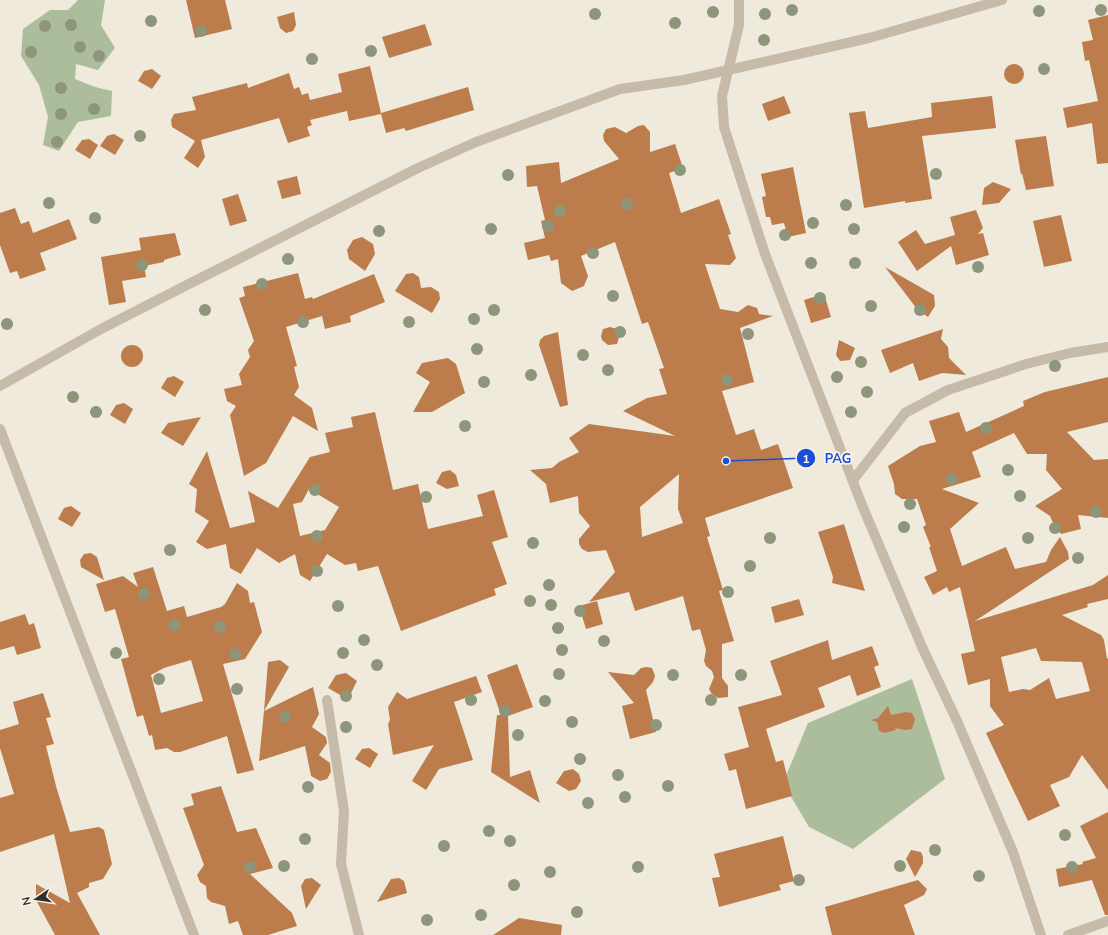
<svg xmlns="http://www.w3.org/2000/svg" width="1108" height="935" font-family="'Nunito Sans',sans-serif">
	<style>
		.green { fill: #acbd9c }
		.building { fill: #bc7c4c; fill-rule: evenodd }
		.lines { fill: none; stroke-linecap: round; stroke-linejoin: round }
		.minor { stroke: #c6bba8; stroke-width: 10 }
		.tree { fill: #8d957b }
		.leader { fill: none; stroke: #1d4ed8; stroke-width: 1.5 }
		.callout-dot { fill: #1d4ed8; stroke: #f8f3e7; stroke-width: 1.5 }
		.mark-label { font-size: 12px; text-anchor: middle; font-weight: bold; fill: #fff }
		.callout-label { font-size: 13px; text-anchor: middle; font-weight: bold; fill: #1d4ed8; stroke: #f8f3e7; stroke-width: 3.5; stroke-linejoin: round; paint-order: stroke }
	</style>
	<rect width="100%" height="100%" fill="#efeadb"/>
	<!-- green -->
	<g class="green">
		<path d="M78,0h27l-4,25 14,23 -17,22 -22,-6 -1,15 20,8 17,4 -1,25 -33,6 -19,29 -16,-6 5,-28 -9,-32 -18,-29 2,-27 27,-19h18z"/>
		<path d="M912,679l33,100 -92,70 -44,-22 -26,-44 25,-60z"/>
	</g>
	<!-- building -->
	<g class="building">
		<path d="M186,0h39l7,29 -37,9z"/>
		<path d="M294,12l2,13 -3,6 -7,2 -6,-5 -3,-11z"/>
		<path d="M1108,15v148l-11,1 -5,-41 -25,5 -4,-20 35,-7 -9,-41 -4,1 -3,-19 11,-2 -5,-20z"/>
		<path d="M425,24l7,21 -43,13 -7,-21z"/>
		<circle cx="1014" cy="74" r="10"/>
		<path d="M370,66l11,47 87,-26 6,23 -68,21 -2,-3 -18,5 -5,-19 -32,7 -2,-10 -37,9 2,5 -5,2 3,9 -22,7 -9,-25 -78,22 4,17 -7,11 -14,-10 11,-17 -23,-14 -1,-7 3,-6 22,-4 -4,-13 55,-14 1,5 41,-15 5,16 5,-2 3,8 6,-2 2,7 32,-8 -4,-18z"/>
		<path d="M152,69l9,7 -9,13 -14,-8 6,-10z"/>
		<path d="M784,96l7,17 -23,8 -6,-17z"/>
		<path d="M992,96l4,32 -74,8 10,63 -27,4v-2l-41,7 -15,-95 16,-2 3,17 64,-11 -1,-14z"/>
		<path d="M644,125l6,7v20l25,-8 8,24 -14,5 12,40 38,-14 12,35 -3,1 8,23 -6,7 -25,-1 15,45 18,3 10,-7 9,3 2,6 14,2 -33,12 14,54 -32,9 14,44 18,-6 7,21 17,-6 15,44 -88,30 5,18 -3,1 16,53 -4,1 15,50 -12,3v34l6,8v11l-10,1 -7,-5 -2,-4 5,-12 -2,-6 -6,-5 -2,-5 2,-11 -6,-21 -8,2 -9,-35 -48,15 -6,-19 -40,10 26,-30 -9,-22 -18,2 -6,-3 -3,-5v-5l11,-13 -11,-13 -1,-17 -28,7 -4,-19 -16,-14 22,-2 7,-6 20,-10 -10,-14 20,-14 86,12 -52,-25 24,-13 20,-4 -8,-25 5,-1 -16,-46 -6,2 -27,-82 -34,14 7,20 -4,10 -12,5 -11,-8 -3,-24 -7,2 -2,-6 -21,5 -4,-17 21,-5 -4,-17 4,-1 -8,-34 -10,1 -1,-21 33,-4 2,21 58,-24 -15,-18 -1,-6 3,-6 9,-2 11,6 12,-7zM679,474l-1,35 5,14 -41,14 -2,-30z"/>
		<path d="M114,134l10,6 -9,15 -15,-9 7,-10z"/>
		<path d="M1046,136l8,50 -28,4 -4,-17 -1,2 -6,-35z"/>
		<path d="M89,139l9,6 -8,14 -15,-9 7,-10z"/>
		<path d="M793,167l13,66 -18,4 -4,-14 -12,2 -2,-8h-4l-4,-20 4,-1 -5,-22z"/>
		<path d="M297,176l4,18 -19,5 -5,-18z"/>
		<path d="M993,182l18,7 -12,14 -17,2 2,-17z"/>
		<path d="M238,194l9,27 -17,5 -8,-27z"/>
		<path d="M15,208l6,16 8,-3 4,12 36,-14 8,20 -37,14 6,17 -26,9 -3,-8 -7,2 -10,-28v-32z"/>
		<path d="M976,210l7,18 -5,6 5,-1 6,22 -33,10 -5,-19 -34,25 -19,-29 18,-12 9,14 30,-9 -5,-18z"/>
		<path d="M1061,215l11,46 -28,6 -11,-46z"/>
		<path d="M175,233l6,22 -17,5v2l-20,4 2,11 -24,4 4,21 -17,3 -8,-48 40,-7 -2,-12z"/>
		<path d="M362,237l11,7 2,10 -10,17 -16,-12 -2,-9 6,-10z"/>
		<path d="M885,267l49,28 1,11 -7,11 -11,-8z"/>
		<path d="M298,273l7,26 7,-2 1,2 61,-25 11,28 -35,14 1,6 -26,7 -3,-13 -36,11 11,39 -3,1 5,20 -5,8 18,13 6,23 -25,-15 -27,47 -22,13 -14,-61 6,-9 -9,-5 -3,-12 18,-4 -3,-11 11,-17 -2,-7 6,-9 -15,-43 6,-2 -2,-9z"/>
		<path d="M413,273l6,4 2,11 10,-1 8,5 1,7 -8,14 -37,-22 11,-17z"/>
		<path d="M824,294l7,23 -20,6 -7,-23z"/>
		<path d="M610,327l11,3 -4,14 -9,1 -6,-5 -1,-4 2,-7z"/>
		<path d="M943,329l-2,10 7,8 1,11 17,17 -24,-2 -23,8 -6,-18 -23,10 -9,-23z"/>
		<path d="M558,332l10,73 -8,2 -21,-62 1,-5 4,-4z"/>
		<path d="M839,340l16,8 -5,12 -10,1 -4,-6z"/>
		<circle cx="132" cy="356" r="11"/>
		<path d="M448,358l8,6 9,29 -33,19h-19l17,-30 -14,-9 6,-10z"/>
		<path d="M174,376l10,6 -9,15 -14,-9 6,-10z"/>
		<path d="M1108,377v45l-41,10 27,28 14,-1v59l-30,-3 3,14 -20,5 -7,-9 -4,-9 -15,-10 27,-17 -16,-19 1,-16h-20l-13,-21 -42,19 9,25 -39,12 37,14 -29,26 12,37 44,-19 9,22 31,-7 5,-12 9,-13 8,15 1,7 -94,62 118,-36 15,-10v24l-21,5 1,3 -26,8 39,20 3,5 3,19 1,-1v132l-26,-35 -13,22 -19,8 10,21 -32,15 -42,-88 18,-8 -14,-19v-27l-22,6 -7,-31 14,-3 -15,-64 -11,5 -2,-5 -14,8 -9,-18 13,-6 -8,-24h2l-8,-20 3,-2 -9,-26h-15l-7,-5 -1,-10 -6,-18 32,-20 16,-4 -7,-21 30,-9 7,20 58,-26 -1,-5 22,-9zM1036,648l5,13 41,1 8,29 -34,8 -7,-21 -19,12 -7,-1 -14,3 -8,-35z"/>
		<path d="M124,403l9,6 -8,15 -15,-9 6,-10z"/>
		<path d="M375,412l18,78 25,-6 10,45 55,-13 -6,-21 17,-5 14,47 -16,5 15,42 -13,5 2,6 -95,36 -23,-65 -20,5 -2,-8 -11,2 -18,-11 -17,27 -10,-6 -5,-21 -16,9 -22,-15 -16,26 -11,-6 -4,-24 -19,5 -11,-7 13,-21 -14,-9 2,-23 -8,-5 18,-33 23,77 25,-6 -7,-31 30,17 32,-51 20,-5 -5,-19 28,-6 -2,-10zM309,489l30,18 -14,23 -25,6 -7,-32 9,-2z"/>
		<path d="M201,417l-18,29 -22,-13 7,-10z"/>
		<path d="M450,470l6,5 3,11 -12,3 -11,-6 6,-11z"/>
		<path d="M71,506l10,7 -9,14 -14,-8 6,-11z"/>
		<path d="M844,524l21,67 -33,-8 1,-6 -15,-45z"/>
		<path d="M91,553l6,4 7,23 -23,-13 -1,-7 4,-6z"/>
		<path d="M153,567l14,44 17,-5 3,11 34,-10 4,-3 12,-21 11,8 2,12 4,-1 8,30 -17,27 -22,5 31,106 -17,4 -10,-38 -47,16h-6l-7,-4 -12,2 -3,-15 -3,1 -6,-21 -6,2 -16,-58 8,-2 -14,-48 -10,3 -9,-28 27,-8 15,11 -5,-14zM191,660l12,41 -42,12 -10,-38 13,-7z"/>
		<path d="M799,599l5,16 -29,8 -4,-16z"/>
		<path d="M597,601l6,23 -17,5 -7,-23z"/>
		<path d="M25,614l4,11 5,-2 7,25 -24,7 -3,-9 -14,4v-28z"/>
		<path d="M828,640l4,20 40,-14 7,19 -5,2 7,20 -24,9 -7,-21 -32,13 7,19 -59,22 10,33 7,-2 9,36 -46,13 -10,-40 -7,2 -5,-17 25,-7 -11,-40 44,-12 -12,-34z"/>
		<path d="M280,660l9,7 -25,44 4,-49z"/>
		<path d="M517,664l16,43 -25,9 2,61 20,-7 10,33 -49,-31 6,-57h4l-14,-40z"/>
		<path d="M647,667l5,1 3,8 -2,6 -7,8 10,42 -26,7 -8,-33 12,-3 -26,-31 26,3 7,-7z"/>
		<path d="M346,673l11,8 -7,14 -8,1 -14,-8 8,-13z"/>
		<path d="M476,676l6,16 -28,10 19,58 -34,9 -13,21 -14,-9 22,-36 -41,10 -5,-31 2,-4 -2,-13 9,-15 10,7z"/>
		<path d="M313,687l6,27 -7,13 14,10 1,6 -8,12 11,8 1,9 -4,7 -7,2 -9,-5 -6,-30 -46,15 5,-50z"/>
		<path d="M43,693l8,24 -5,1 8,26 -8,2 10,40 14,46 29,-5 5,3 8,34 -9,15 -14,4v4l-12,6 23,42h-45l-19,-35v-16l34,19 -16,-69 -54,18v-54l14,-4 -14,-46v-18l19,-6 -6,-22z"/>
		<path d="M888,706l3,9 15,-3 6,1 3,6 -3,10 -7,1 -10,-2 1,2 -12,3 -5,-2 -2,-9 -6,-2 7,-2z"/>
		<path d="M369,748l9,6 -8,14 -15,-9 7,-10z"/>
		<path d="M573,769l6,5 2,7 -5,8 -7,2 -13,-8 8,-12z"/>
		<path d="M221,786l16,46 19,-4 17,40 -23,6 42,39 5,13 -29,9h-25l-5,-14 -9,3 -4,-18 -14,-4 -4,-4 -1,-12 -6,-4 -3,-7 7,-10 -21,-57 11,-3 -3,-11z"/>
		<path d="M1108,812v103h-3l-13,-35 -33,7 -3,-18 27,-5 -1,-2 14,-4 -16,-32z"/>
		<path d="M783,836l11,45 -15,4 2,5 -62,17 -7,-29 8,-1 -6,-23z"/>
		<path d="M911,850l10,2 2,5v6l-8,14 -9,-18z"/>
		<path d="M312,878l9,7 -15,24 -5,-23 4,-7z"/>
		<path d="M399,878l5,3 3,12 -30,9 14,-23z"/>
		<path d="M918,880l9,9 -3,6 -20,10 11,30h-83l-7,-28z"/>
		<path d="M519,918l43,7 -1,10h-68z"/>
	</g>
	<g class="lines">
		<!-- minor -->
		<g class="minor">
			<path d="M739,0v25l-17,71 2,31 41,127 97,251 60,142 35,74 56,131 28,83"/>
			<path d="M0,386l101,-57 82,-42 235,-119 58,-26 144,-53 64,-9 185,-42 133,-38"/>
			<path d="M0,429l194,506"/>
			<path d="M854,479l51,-66 43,-23 78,-26 44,-11 38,-6"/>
			<path d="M327,700l17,111 -3,53 18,71"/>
			<path d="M1068,935l40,-14"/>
		</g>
	</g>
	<!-- trees -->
	<g class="tree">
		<circle cx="792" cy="10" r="6"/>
		<circle cx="1101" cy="10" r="6"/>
		<circle cx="1039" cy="11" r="6"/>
		<circle cx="713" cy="12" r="6"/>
		<circle cx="595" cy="14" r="6"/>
		<circle cx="765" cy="14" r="6"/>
		<circle cx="151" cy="21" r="6"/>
		<circle cx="675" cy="23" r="6"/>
		<circle cx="71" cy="25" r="6"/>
		<circle cx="45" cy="26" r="6"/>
		<circle cx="201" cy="31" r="6"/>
		<circle cx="764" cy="40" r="6"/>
		<circle cx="80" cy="47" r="6"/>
		<circle cx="371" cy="51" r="6"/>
		<circle cx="31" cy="52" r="6"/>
		<circle cx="99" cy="56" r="6"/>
		<circle cx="312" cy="59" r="6"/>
		<circle cx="1044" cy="69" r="6"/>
		<circle cx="61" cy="88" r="6"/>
		<circle cx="94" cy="109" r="6"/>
		<circle cx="61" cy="114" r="6"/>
		<circle cx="140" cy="136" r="6"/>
		<circle cx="57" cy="142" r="6"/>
		<circle cx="680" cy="170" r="6"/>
		<circle cx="936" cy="174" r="6"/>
		<circle cx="508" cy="175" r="6"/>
		<circle cx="49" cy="203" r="6"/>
		<circle cx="627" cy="204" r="6"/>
		<circle cx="846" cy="205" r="6"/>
		<circle cx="560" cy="211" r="6"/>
		<circle cx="95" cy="218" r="6"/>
		<circle cx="813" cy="223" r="6"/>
		<circle cx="548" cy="226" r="6"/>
		<circle cx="491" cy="229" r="6"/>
		<circle cx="854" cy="229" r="6"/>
		<circle cx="379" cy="231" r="6"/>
		<circle cx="785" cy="235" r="6"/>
		<circle cx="593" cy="253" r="6"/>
		<circle cx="288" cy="259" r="6"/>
		<circle cx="811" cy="263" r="6"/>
		<circle cx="855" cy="263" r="6"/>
		<circle cx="142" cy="265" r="6"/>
		<circle cx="978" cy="267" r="6"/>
		<circle cx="262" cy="284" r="6"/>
		<circle cx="613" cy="296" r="6"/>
		<circle cx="820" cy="298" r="6"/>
		<circle cx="871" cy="306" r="6"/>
		<circle cx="205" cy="310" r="6"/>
		<circle cx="494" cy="310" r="6"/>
		<circle cx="920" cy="310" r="6"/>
		<circle cx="474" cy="319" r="6"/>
		<circle cx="303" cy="322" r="6"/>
		<circle cx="409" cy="322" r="6"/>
		<circle cx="7" cy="324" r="6"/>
		<circle cx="620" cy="332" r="6"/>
		<circle cx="748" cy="334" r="6"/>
		<circle cx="477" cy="349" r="6"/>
		<circle cx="583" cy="355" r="6"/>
		<circle cx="861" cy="362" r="6"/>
		<circle cx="1055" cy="366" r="6"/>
		<circle cx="608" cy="370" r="6"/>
		<circle cx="531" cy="375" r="6"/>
		<circle cx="837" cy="377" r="6"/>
		<circle cx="727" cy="380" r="6"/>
		<circle cx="484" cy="382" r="6"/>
		<circle cx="867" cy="392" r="6"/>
		<circle cx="73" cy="397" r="6"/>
		<circle cx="96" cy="412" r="6"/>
		<circle cx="851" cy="412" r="6"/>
		<circle cx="465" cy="426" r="6"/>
		<circle cx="986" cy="428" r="6"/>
		<circle cx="1008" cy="470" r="6"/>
		<circle cx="952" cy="479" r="6"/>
		<circle cx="315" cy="490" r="6"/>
		<circle cx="1020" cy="496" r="6"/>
		<circle cx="426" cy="497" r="6"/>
		<circle cx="910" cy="504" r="6"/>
		<circle cx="1096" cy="512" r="6"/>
		<circle cx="904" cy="527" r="6"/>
		<circle cx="1055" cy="528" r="6"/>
		<circle cx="317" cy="536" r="6"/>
		<circle cx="770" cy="538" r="6"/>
		<circle cx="1028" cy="538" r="6"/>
		<circle cx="533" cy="543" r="6"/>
		<circle cx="170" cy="550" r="6"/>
		<circle cx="1078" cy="558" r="6"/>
		<circle cx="750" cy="566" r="6"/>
		<circle cx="317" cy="571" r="6"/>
		<circle cx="549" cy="585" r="6"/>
		<circle cx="728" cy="592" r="6"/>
		<circle cx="144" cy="594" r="6"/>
		<circle cx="530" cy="601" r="6"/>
		<circle cx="551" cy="605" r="6"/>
		<circle cx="338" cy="606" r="6"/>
		<circle cx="580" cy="611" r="6"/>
		<circle cx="174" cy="625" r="6"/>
		<circle cx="220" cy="627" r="6"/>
		<circle cx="558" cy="628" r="6"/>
		<circle cx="364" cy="640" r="6"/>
		<circle cx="604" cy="641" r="6"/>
		<circle cx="562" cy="650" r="6"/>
		<circle cx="116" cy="653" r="6"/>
		<circle cx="343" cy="653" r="6"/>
		<circle cx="235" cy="654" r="6"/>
		<circle cx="377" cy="665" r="6"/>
		<circle cx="559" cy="674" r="6"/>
		<circle cx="673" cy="675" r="6"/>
		<circle cx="741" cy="675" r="6"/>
		<circle cx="159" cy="679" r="6"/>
		<circle cx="237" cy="689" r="6"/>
		<circle cx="346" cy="696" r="6"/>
		<circle cx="471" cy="700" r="6"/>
		<circle cx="711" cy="700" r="6"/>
		<circle cx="545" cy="701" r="6"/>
		<circle cx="505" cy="711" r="6"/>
		<circle cx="285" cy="717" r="6"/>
		<circle cx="572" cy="722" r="6"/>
		<circle cx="656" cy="725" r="6"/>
		<circle cx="346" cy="727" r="6"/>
		<circle cx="518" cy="735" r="6"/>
		<circle cx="580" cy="759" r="6"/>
		<circle cx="618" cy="775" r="6"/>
		<circle cx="668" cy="786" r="6"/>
		<circle cx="308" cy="787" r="6"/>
		<circle cx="625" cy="797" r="6"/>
		<circle cx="588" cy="803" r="6"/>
		<circle cx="489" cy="831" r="6"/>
		<circle cx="1065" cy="835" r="6"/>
		<circle cx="305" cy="839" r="6"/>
		<circle cx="510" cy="841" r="6"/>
		<circle cx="444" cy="846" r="6"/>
		<circle cx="935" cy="850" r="6"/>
		<circle cx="284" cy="866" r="6"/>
		<circle cx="900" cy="866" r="6"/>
		<circle cx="250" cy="867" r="6"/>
		<circle cx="638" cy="867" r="6"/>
		<circle cx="1072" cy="867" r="6"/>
		<circle cx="550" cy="872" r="6"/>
		<circle cx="979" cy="876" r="6"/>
		<circle cx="799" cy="880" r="6"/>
		<circle cx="514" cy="885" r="6"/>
		<circle cx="577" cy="912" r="6"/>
		<circle cx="481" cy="915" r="6"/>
		<circle cx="427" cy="920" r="6"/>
	</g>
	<!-- callouts -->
	<path class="leader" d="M726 461L806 458"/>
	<g class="callout-dot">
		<circle cx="726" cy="461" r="4"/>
		<circle cx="806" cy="458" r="10"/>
	</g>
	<g class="mark-label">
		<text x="806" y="463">1</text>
	</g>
	<g class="callout-label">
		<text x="838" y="463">PAG</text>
	</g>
	<!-- north arrow -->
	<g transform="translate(36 899) rotate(257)" stroke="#f8f3e7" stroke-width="3" paint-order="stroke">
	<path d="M0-3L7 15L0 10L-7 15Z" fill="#342e28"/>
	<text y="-6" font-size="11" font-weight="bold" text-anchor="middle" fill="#342e28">N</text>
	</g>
</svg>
